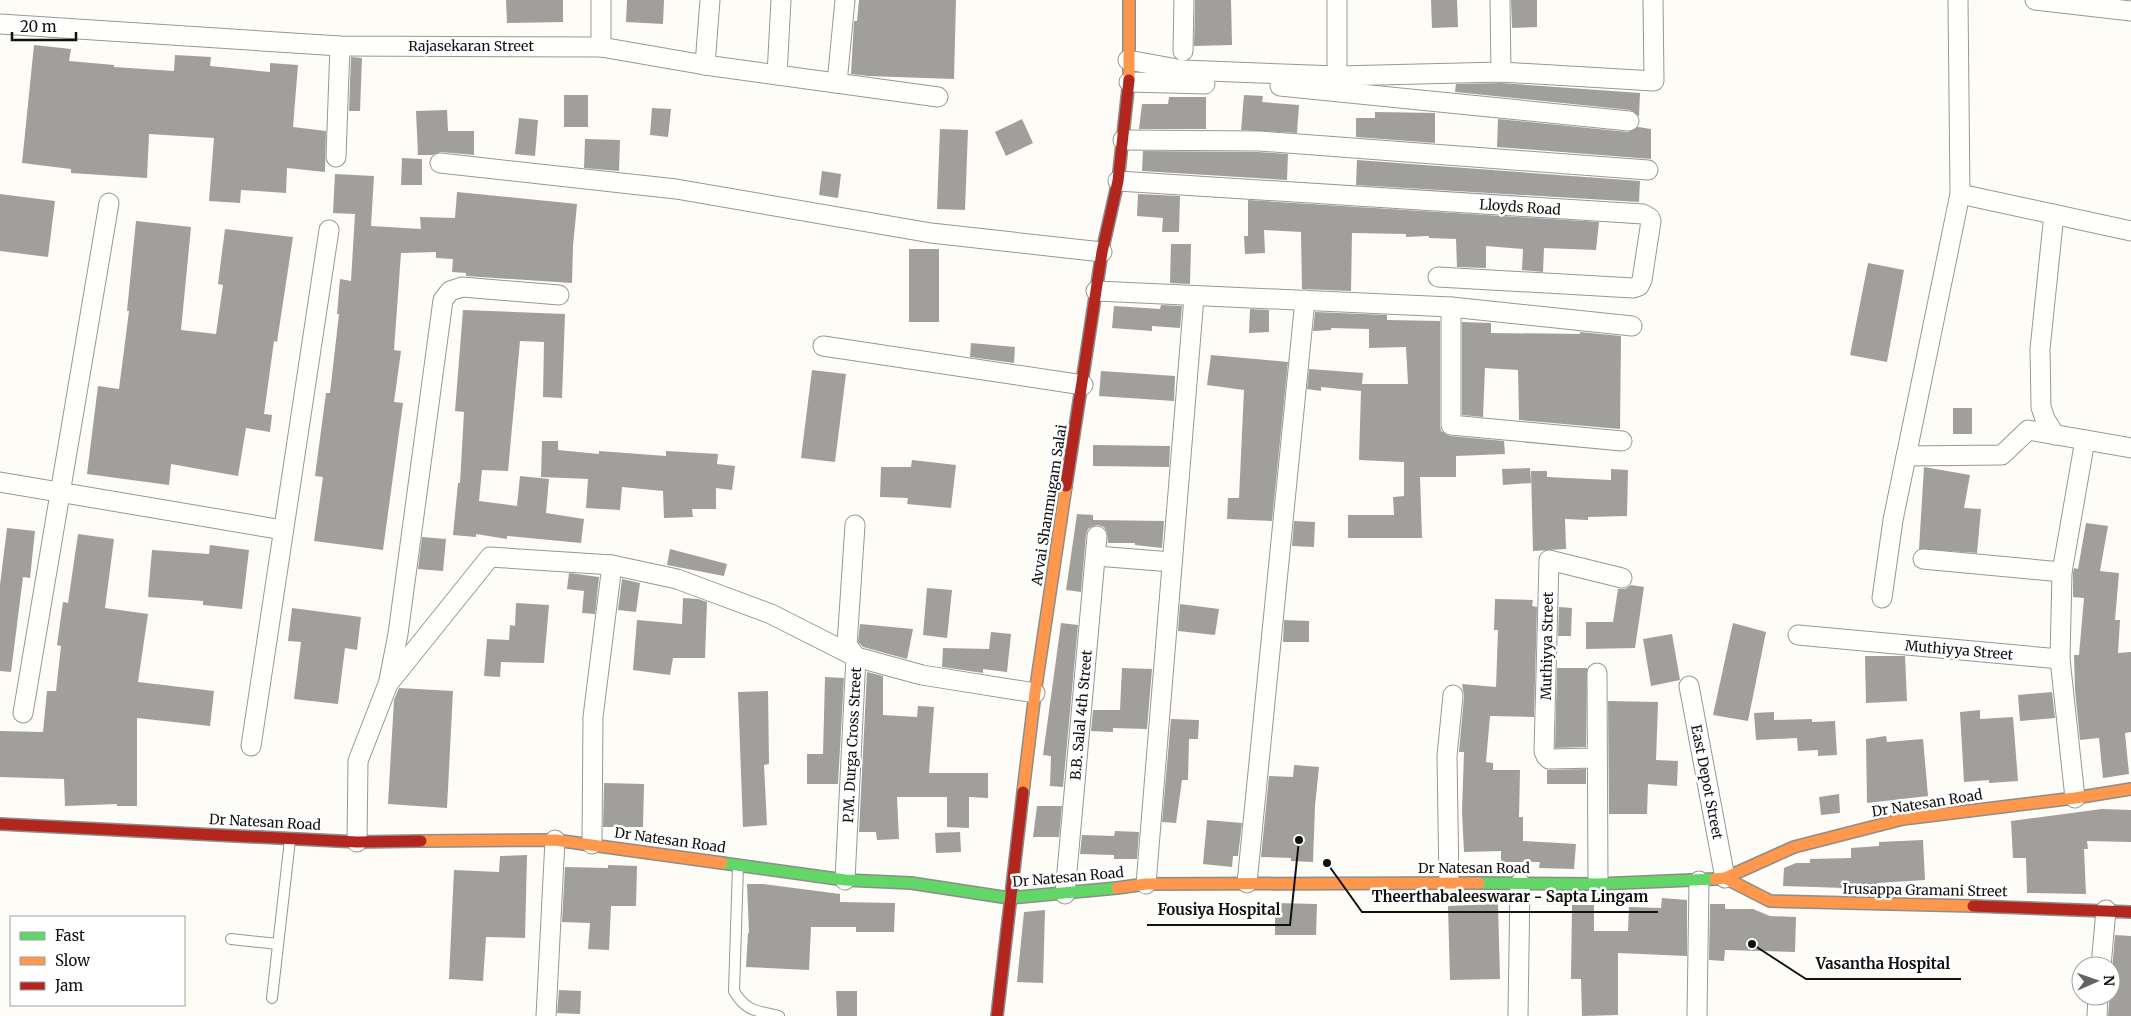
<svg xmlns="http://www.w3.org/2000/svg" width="2131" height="1016" font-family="Merriweather,serif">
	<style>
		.building { fill: #a19f9c }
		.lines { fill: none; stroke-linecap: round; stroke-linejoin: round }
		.lane-casing { stroke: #979795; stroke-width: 12 }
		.street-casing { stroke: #979795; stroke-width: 21 }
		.fast-casing { stroke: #8e8d8b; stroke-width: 14 }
		.slow-casing { stroke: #8e8d8b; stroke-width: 14 }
		.jam-casing { stroke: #8e8d8b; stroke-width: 14 }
		.lane { stroke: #fffffe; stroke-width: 10 }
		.street { stroke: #fffffe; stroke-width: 19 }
		.fast { stroke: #63d668; stroke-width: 11 }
		.slow { stroke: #ff974d; stroke-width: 11 }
		.jam { stroke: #b3261e; stroke-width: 11 }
		.labels { text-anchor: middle; stroke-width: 5; stroke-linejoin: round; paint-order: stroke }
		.street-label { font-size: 14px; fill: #111; stroke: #fff }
		.leader { fill: none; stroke: #111; stroke-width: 2 }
		.callout-dot { fill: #111; stroke: #fff; stroke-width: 2 }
		.callout-label { font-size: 15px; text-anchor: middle; font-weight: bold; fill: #111; stroke: #fff; stroke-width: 5; stroke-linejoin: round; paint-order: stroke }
	</style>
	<rect width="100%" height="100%" fill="#fdfcf7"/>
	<!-- building -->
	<g class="building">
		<path d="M506,0h57v22l-56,1z"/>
		<path d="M627,0h37l-1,24 -37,-2z"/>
		<path d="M859,0h97l-2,79 -86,-3 -17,-2 3,-53h3z"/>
		<path d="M1195,0h36l1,45 -38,1z"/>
		<path d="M1431,0h26l1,27 -26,1z"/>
		<path d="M1511,0h26v27l-25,1z"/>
		<path d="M34,45l37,4 -2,12 45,4v2l60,4 1,-16 36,2 -1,9 60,6v-9l28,2 -5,62 33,4 -1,41 -38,-4 -1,25 -45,-3 -1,13 -31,-2 5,-63 -65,-4 -2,44 -76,-5v-4l-49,-6z"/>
		<path d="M351,57l11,1 -2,53h-11z"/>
		<path d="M1501,83l139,10 -1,23 -9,-6 -175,-18 1,-8z"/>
		<rect x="564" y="95" width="24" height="32"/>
		<path d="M1244,95l19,1 -1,6 37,3 -2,28 -56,-3z"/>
		<path d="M1169,97h37v32h-67l3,-25h26z"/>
		<path d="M652,108l19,1 -3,28 -18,-2z"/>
		<path d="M447,110l1,21h26v24l-33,-3 -9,3h-14l-2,-44z"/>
		<path d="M1375,112l60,1v30l-79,-6v-19h19z"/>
		<path d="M519,118l19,2 -3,36 -20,-2z"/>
		<path d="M1022,119l11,24 -27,13 -11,-24z"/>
		<path d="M1498,119l130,13 10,-5 13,2v30l-154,-12z"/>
		<path d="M940,129l28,1 -3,80 -28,-1z"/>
		<path d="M585,139l35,1 -1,31 -35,-3z"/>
		<path d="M1143,151l116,1 29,2 -1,26 -145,-9z"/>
		<path d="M402,158l20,1v26h-21z"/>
		<path d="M1357,160l283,21 -1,21 -283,-17z"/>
		<path d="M822,171l19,3 -3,24 -19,-3z"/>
		<path d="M335,174l39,2 -3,50 50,3 -1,-12 35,1 2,-26 120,12 -4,42 -1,37 -106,-7v-3l-14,-1 1,-13 -17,-1v-6l-35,1 -7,97 7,1 -7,51 9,1 -20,147 -69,-9 9,-64 -8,-1 11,-83h4l9,-79h-2l3,-35 11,2 4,-67 -22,-1z"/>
		<path d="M0,194l55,7 -7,56 -48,-6z"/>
		<path d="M1138,194l42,2 -1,36h-17l1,-14 -26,-2z"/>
		<path d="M1248,200l351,22 -3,28 -52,-2 -1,24 -21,-2 1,-21 -37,-3v22l-29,-1 -1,-28 -27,-1v-2l-23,1v-3l-54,-1 -1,58 -49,-2 -1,-57 -37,-2 1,23 -20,1 -1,-18h4z"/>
		<path d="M136,221l55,6 -10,103 35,4 7,-49 -5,-1 7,-55 68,8 -16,105 -3,-1 -10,73 8,1 -2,17 -24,-4 -8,48 -67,-12 -2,21 -82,-11 11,-88 21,3 10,-78h-2z"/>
		<path d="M1171,244h20l-1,40 -20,-1z"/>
		<rect x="909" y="249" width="30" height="73"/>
		<path d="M1868,263l36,7 -17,92 -37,-7z"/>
		<path d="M1161,305l21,1 -2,22 -28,-2v5l-40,-3 2,-22 46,3z"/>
		<path d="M1250,309l19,1v22l-20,1z"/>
		<path d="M463,310l102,4 -3,84 -19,-1 1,-55 -24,-1 -12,130 -26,-1 -3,31 38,5 3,-30 29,3 -3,34 38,6 -3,24 -74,-7v3l-31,-5v3l-23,-2 5,-52h2l4,-71 -9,-1z"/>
		<path d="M1315,312l72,3v5l53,1v104l1,6 9,5 54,5 1,13 -49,2v21h-36l2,61h-74v-23h46l-1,-18 11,-1v-34l-45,-2 2,-69 -40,-4v4l-14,-2 2,-20 54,4 -1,11h46l-2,-37 -37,1v-19l-38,-1v2l-18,1z"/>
		<path d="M1462,322l29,1v10l89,1v-2l41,4 -1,93 -101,-9 -1,-50 -33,-2 -2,49 -21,-2z"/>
		<path d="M971,343l44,4 -1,16 -44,-6z"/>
		<path d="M1211,355l77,7 -16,159 -45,-2 1,-21h11l5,-108 -37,-5z"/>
		<path d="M812,370l34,4 -11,88 -34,-4z"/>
		<path d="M1101,371l74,5 -1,25 -75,-5z"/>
		<rect x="1953" y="408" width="19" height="26"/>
		<path d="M542,441h16v9l41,4v-3l67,5v-5l52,3 -1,10 18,2 -3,24 -16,-2v21h-24l1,8 -29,1 -1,-27 -41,-4 -2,23 -34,-2 2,-29 -47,-2z"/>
		<path d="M1093,445l77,1 -1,21 -76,-1z"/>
		<path d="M912,460l44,5 -5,43 -44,-4 1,-6 -28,-1 1,-30h30z"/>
		<path d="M1924,467l46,8 -6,33 17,1 -4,44 -58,-4z"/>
		<path d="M1530,468l1,15 -28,2 -1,-16z"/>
		<path d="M1611,469l17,1 -1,46 -39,1v3l-23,-1 1,30 -33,2 -2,-80h16v6l64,3z"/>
		<path d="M1077,514l16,1v5l71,1 -2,27 -27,-3v-2h-27l-1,-11 -3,-5 -6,-2 -5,1 -5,3 -2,6 -5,57 -15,-2z"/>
		<path d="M1294,521l21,1 -1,25 -22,-1z"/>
		<path d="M2086,523l22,3 -8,45 19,2 -4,47h5l-2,33 13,-1v80l-6,1 4,41 -26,4 -4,-40 -19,2 -5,-50 -1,-35h5l5,-57 -11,-1v-24l1,-5 4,1z"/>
		<path d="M7,528l28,3 -5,47 -7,-1 -12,95 -11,-1v-86z"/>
		<path d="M78,534l36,5 -9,69 43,6 -10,68 76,9 -4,35 -73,-8v88h-20v-2l-52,2 -1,-27 -64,-2v-46l43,1 4,-41h9l5,-45 -4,-1 6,-43 5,1z"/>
		<path d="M422,537l24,2 -3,32 -25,-2z"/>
		<path d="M210,545l39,5 -7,59 -39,-4v-4l-55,-4 4,-47 57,4z"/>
		<path d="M670,549l57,15 -3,12 -57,-11z"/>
		<path d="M569,573l30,4 -4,37 -13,-1 2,-22 -17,-2z"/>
		<path d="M622,579l18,4 -4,29 -18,-2z"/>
		<path d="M1631,585l13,2 -9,61 -49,1v-27h27l5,-33h7z"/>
		<path d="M927,588l25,2 -5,48 -24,-3z"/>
		<path d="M683,598l15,1 9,3 -2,56h-32l-3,17 -37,-5 4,-50 45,4z"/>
		<path d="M1495,599l38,1 -1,6 5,1 -3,110 -44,-1 -4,46 7,1v7h27l-1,47h4v24l53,3 -2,25 -35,-1 1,-6h-39v-11l-37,1 -2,-40 2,-60h-5l5,-56 -2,-12 34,3 2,-57h-4z"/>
		<path d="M516,603l33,2 -5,58 -43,-1 -1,15 -16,-1 3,-37 22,1 1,-15 5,1z"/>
		<path d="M1180,604l39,5 -4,26 -37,-4z"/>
		<path d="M1559,607l13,1 -1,28h-13z"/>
		<path d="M292,608l69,9 -4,33 -12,-2 -7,56 -44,-5 7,-57 -13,-1z"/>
		<path d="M1284,620l25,1v21h-26z"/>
		<path d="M1061,623l17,2 -15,162 -13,-1 1,-30 -8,-1z"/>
		<path d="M1733,623l33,9 -18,89 -35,-6z"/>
		<path d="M860,624l53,5 -6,30 -44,-12 -5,-5z"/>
		<path d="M991,632l20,2 -4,38 -24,-3v4l-41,-6 1,-19 46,1z"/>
		<path d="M1672,634l8,46 -29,6 -8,-47z"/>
		<path d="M1865,656h40l2,45 -41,2z"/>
		<path d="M1122,668l30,1 -5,60 -34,-1v4l-22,-1 2,-21h27z"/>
		<path d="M1557,668h30l-1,79 -31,1z"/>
		<path d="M867,672l16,4v39l34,2 1,-11 16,1 -5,66h59v25l-19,-1v31l-22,-1v-30h-50l2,42 -22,1 -1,-8h-17z"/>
		<path d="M825,677l19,1 -6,106h-31v-30h16z"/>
		<path d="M399,688l54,3 -6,117 -59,-4 6,-104z"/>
		<path d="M768,691l1,73 -5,1 3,60 -24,2 -5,-135z"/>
		<path d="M2052,692l3,26 -35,3 -2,-26z"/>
		<path d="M1608,701l50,1 -2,58 22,1 -1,25 -29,-2 -1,30h-38z"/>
		<path d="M1980,710v9l33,-2 5,64 -29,2v-3l-25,2 -4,-70z"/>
		<path d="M1774,712v8l38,-1v3l23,-1 2,34 -19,1v-6l-20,1 -1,-13 -41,2 -2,-27z"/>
		<path d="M1171,719l28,1 -1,19h-9l-1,41h-6l-6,43 -14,-1z"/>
		<path d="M1886,736l1,6 36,-3 5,57 -61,7 -1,-64z"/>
		<path d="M1294,765l25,2 -4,39 -2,56 -22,-1v-3l-30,-1 8,-81 24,1z"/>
		<path d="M1586,769v15h-39v-14z"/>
		<path d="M604,783l40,1 -1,43h-40z"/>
		<path d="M1839,794l1,19 -19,2 -2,-18z"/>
		<path d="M1037,806h25l-3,31h-26z"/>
		<path d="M2102,809l29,1v32l-44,-1 1,8h-4l2,45 -59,-1 -1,-35h-13l-2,-37z"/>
		<path d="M1207,820l35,3 -4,33h-5l-1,11 -29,-3z"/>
		<path d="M1115,831l24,1 -2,27h-23v-4l-34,-1 2,-19 32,1z"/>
		<path d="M960,832l1,20 -25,1 -1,-20z"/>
		<path d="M1923,840l2,40 -48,3v6l-94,-3 1,-18 12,-5h14v-4l41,-1v-10l28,-2v-4z"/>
		<path d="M527,855l-2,83 -39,-1 -3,44 -34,-2 5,-109 45,2 1,-16z"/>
		<path d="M608,865l29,1 -1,40h-25l-2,44 -21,-1 2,-26 -28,-1 3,-55 43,1z"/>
		<path d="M747,884h16l77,10v8l55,1 -1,29h-38v-5h-45l-2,43 -63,-3 2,-34h1z"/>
		<path d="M1662,898l25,2v56l-69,-3v62l-36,1 -1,-37h-10l1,-74h22v26h34l1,-24 32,1z"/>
		<path d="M1275,903l42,1 -1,31h-41z"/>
		<path d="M1498,904l2,75 -50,1 -2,-74z"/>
		<path d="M1710,904h15v5h28l17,7 26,1 -1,35 -70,-2 -1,11 -15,-1z"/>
		<path d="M1045,910l-2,73 -26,-1 7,-70z"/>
		<path d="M2115,935l16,1v80h-23z"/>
		<path d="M559,990l22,1 -1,23 -23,-1z"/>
		<path d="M836,991h21v25h-20z"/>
	</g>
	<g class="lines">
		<defs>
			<g id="lane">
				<path d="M738,866l-4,125c12,21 24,20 45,25"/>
				<path d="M231,939l47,5"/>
				<path d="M272,998l18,-158"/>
			</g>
			<g id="street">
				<path d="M1337,0v76"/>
				<path d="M1500,0l1,72"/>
				<path d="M2035,0l96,11"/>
				<path d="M0,24l340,22 261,1 104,18 233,32"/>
				<path d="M601,47v-47"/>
				<path d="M1183,51l1,-51"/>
				<path d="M1128,60l55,10 154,6 164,-4 153,9 -1,-81"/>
				<path d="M705,65l5,-65"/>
				<path d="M777,75l4,-75"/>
				<path d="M1129,82l76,2"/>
				<path d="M837,83l8,-83"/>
				<path d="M1280,86l349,35"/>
				<path d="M1123,140l136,1 389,29"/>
				<path d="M336,157l4,-111"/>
				<path d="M440,163l236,26 255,44 171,19"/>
				<path d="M1118,181l525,33 7,4 1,3 -9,59 -3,6 -6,2 -195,-11"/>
				<path d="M1960,194l171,37"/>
				<path d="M2054,214l-14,135 1,58 4,12 10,16"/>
				<path d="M1096,291l355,16 181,19"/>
				<path d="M1451,307v118l171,16"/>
				<path d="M823,346l260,39"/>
				<path d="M1906,456l96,-1 26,-25 103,18"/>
				<path d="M0,482l283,48"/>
				<path d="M1096,556l76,6"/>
				<path d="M1923,559l139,13 -2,87 15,139"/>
				<path d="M2062,572l23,-132"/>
				<path d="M1882,598l11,-78 67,-326 -2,-194"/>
				<path d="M1798,635l262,24"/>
				<path d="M1597,673l1,211"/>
				<path d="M389,680l9,-46 45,-334 7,-9 12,-4 97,8"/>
				<path d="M1689,686l36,192"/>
				<path d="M23,713l86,-510"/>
				<path d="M251,746l78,-516"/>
				<path d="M1597,758l-48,1 -3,-3 -2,-5 5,-191 73,18"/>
				<path d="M357,842l1,-81 30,-77 102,-127 122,8 65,14 94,35 85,43 66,18 113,18"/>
				<path d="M592,844l1,-127 19,-152"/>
				<path d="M845,880l11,-223 -9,-12 8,-120"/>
				<path d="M1247,883l58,-583"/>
				<path d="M1449,883l-2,-127 6,-61"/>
				<path d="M1146,884l48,-587"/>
				<path d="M1065,894l32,-358"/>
				<path d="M2101,966l5,-56"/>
				<path d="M546,1016l9,-176"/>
				<path d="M1518,1016l2,-133"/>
				<path d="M1697,1016l2,-135"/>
				<path d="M2097,1016l1,-20"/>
			</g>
			<g id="fast">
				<path d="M722,863l123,17 66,3 98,15 108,-10"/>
				<path d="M1479,883l119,1 117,-5"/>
			</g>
			<g id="slow">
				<path d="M1129,0v80"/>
				<path d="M1023,792l12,-99 31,-207"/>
				<path d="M421,841l134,-1 167,23"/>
				<path d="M1725,878l45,23 203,5"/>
				<path d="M1715,879l10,-1 69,-31 109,-28 172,-21 56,-9"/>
				<path d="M1117,888l29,-4 333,-1"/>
			</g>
			<g id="jam">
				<path d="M1066,486l36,-234 16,-71 11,-101"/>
				<path d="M0,824l357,18 64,-1"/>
				<path d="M1973,906l158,6"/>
				<path d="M997,1016l26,-224"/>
			</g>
		</defs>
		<!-- lane casing -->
		<use href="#lane" class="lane-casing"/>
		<!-- street casing -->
		<use href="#street" class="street-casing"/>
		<!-- fast casing -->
		<use href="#fast" class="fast-casing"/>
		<!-- slow casing -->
		<use href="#slow" class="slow-casing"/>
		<!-- jam casing -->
		<use href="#jam" class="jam-casing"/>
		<!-- lane -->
		<use href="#lane" class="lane"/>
		<!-- street -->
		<use href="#street" class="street"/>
		<!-- fast -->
		<use href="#fast" class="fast"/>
		<!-- slow -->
		<use href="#slow" class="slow"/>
		<!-- jam -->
		<use href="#jam" class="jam"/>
	</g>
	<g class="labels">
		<!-- street labels -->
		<g class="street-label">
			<text x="471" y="51">Rajasekaran Street</text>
			<text transform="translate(1520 207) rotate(4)" y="5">Lloyds Road</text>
			<text transform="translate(1049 505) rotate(-81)" y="5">Avvai Shanmugam Salai</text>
			<text transform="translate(1547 646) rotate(-89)" y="5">Muthiyya Street</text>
			<text transform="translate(1959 650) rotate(5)" y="5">Muthiyya Street</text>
			<text transform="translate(1081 715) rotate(-85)" y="5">B.B. Salal 4th Street</text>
			<text transform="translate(852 745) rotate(-87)" y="5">P.M. Durga Cross Street</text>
			<text transform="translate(1707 782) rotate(79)" y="5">East Depot Street</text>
			<text transform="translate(1927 803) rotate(-9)" y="5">Dr Natesan Road</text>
			<text transform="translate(265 822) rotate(3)" y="5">Dr Natesan Road</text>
			<text transform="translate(670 840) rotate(8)" y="5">Dr Natesan Road</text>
			<text x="1474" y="873">Dr Natesan Road</text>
			<text transform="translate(1068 877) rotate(-5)" y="5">Dr Natesan Road</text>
			<text transform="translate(1925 890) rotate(1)" y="5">Irusappa Gramani Street</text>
		</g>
	</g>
	<!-- callouts -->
	<path class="leader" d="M1327 863L1362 912H1658M1299 840L1290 925H1147M1752 944L1806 979H1961"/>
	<g class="callout-dot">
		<circle cx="1327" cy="863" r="5"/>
		<circle cx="1299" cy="840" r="5"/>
		<circle cx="1752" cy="944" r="5"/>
	</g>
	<g class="callout-label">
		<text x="1510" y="902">Theerthabaleeswarar - Sapta Lingam</text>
		<text x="1219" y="915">Fousiya Hospital</text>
		<text x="1883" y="969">Vasantha Hospital</text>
	</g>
	<!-- legend -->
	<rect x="10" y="916" width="175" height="90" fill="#ffffff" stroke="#a0a0a0"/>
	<rect x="20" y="932" width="25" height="8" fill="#63d668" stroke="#a0a0a0"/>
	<text x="55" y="941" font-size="15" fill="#111111">Fast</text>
	<rect x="20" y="957" width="25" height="8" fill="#ff974d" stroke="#a0a0a0"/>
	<text x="55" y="966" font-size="15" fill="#111111">Slow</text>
	<rect x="20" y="982" width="25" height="8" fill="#b3261e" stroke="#a0a0a0"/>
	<text x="55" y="991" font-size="15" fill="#111111">Jam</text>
	<!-- north arrow -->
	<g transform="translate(2096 981) rotate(88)"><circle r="24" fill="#ffffff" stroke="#a0a0a0"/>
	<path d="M0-4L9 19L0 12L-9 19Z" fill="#646362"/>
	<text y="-8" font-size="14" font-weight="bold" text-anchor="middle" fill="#111111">N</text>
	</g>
	<!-- scale -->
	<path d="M12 32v8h64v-8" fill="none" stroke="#111111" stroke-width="2.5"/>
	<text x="20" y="32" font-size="15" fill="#111111" stroke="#ffffff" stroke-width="4" paint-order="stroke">20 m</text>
</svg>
